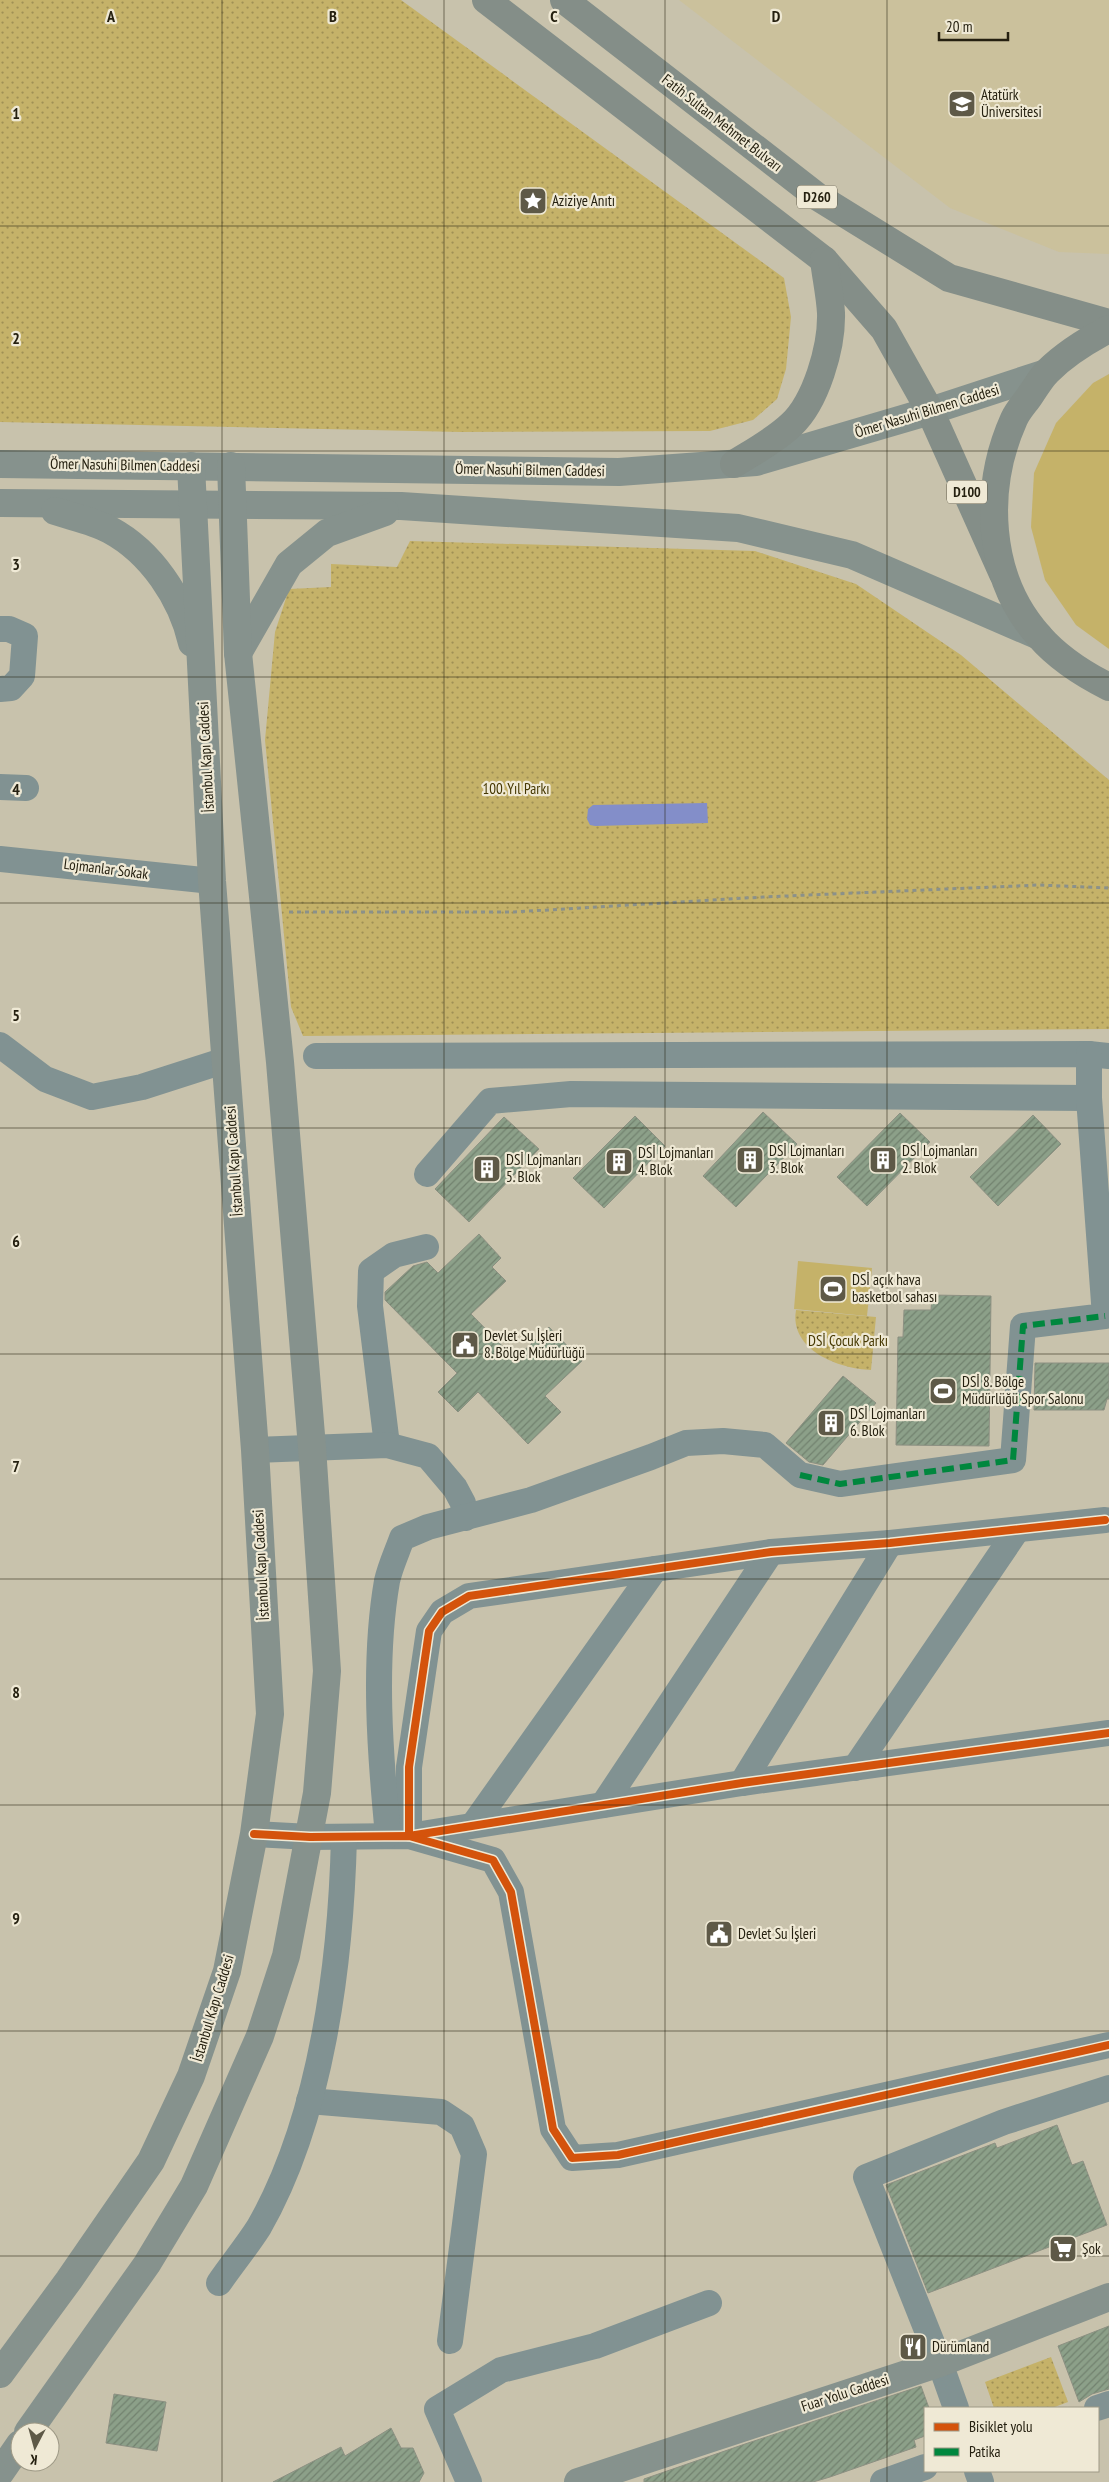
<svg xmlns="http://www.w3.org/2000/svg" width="1109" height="2482" font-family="'PT Sans Narrow',sans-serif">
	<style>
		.built { fill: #cbc19c }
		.green { fill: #c5b269 }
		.park { fill: url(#park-dots) }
		.water { fill: #838ec9 }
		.building { fill: url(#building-hatch); stroke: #8c9082 }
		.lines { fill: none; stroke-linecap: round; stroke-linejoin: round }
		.path { stroke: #8b918a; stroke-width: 3; stroke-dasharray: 4 4; stroke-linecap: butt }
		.minor { stroke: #819292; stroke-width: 26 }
		.major { stroke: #86928d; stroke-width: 28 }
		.highway { stroke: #848e88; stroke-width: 28 }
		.quiet { stroke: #00873e; stroke-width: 6; stroke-dasharray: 12 6; stroke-linecap: butt }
		.cycleway-casing { stroke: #efe9d5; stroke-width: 11 }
		.cycleway { stroke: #d4530c; stroke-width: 8 }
		.grid { fill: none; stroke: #252010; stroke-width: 1; stroke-opacity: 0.55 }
		.labels { text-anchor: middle; stroke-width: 4.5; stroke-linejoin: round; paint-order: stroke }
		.shield { fill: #efe9d5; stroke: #625c4b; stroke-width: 1 }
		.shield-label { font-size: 14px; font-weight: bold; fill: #252010 }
		.poi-label { font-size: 15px; fill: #252010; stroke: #efe9d5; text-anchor: start }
		.street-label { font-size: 15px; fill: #252010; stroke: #efe9d5 }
		.park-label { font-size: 15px; fill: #453701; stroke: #efe9d5 }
		.grid-label { font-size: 16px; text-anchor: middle; font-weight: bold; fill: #252010; stroke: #efe9d5; stroke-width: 4.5; stroke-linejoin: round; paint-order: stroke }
	</style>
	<defs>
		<pattern id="park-dots" width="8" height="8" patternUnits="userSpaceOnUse" patternTransform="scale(1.25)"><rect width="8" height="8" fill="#c5b269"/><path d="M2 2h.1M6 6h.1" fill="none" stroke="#a09055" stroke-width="1.8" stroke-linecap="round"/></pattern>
		<pattern id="building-hatch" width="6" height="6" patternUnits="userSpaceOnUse" patternTransform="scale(1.25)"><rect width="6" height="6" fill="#8ca089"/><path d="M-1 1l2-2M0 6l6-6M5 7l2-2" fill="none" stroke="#72826f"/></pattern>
	</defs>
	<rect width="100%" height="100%" fill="#c8c2ac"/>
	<!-- built -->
	<path class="built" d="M679,0h430v254l-50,-2 -109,-44z"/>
	<!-- green -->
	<g class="green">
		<path d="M1109,374v275l-33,-24 -31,-45 -14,-53 3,-54 22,-50 37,-40z"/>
		<path d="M798,1261l74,7 -5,48 -73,-7z"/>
	</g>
	<!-- park -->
	<g class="park">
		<path d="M0,0h401l383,278 7,39 -5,52 -9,30 -24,21 -43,11 -249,1 -461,-10z"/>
		<path d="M410,541l345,10 101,33 105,71 148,125v249l-806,7 -12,-29 -26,-267 10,-108 14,-43 42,-2v-23l66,3z"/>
		<path d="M796,1310l80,7 -5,53c-32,-1 -82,-20 -75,-60z"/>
		<path d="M1051,2357l17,45 -16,6h-58l-9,-26z"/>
	</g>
	<!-- water -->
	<path class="water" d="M707,803l1,20 -113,3 -5,-1 -3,-6 1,-10 5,-4z"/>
	<!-- building -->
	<g class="building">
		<path d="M763,1112l34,32 -61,63 -33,-31z"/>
		<path d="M900,1113l30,29 -63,64 -30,-29z"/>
		<path d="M1033,1115l28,29 -63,62 -28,-29z"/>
		<path d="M635,1116l30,30 -61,62 -31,-30z"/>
		<path d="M504,1117l35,32 -70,73 -34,-33z"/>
		<path d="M479,1234l22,24 -9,9 14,14 -35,33 44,45 34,-32 33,34 -37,35 16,16 -33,32 -50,-52 -20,20 -20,-20 19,-19 -72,-73v-8l28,-26 14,-4 11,11z"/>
		<path d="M932,1295l59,1 -2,150 -93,-1 2,-108h5l1,-27h27z"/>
		<path d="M1035,1363h74v36h-2l-3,11h-70z"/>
		<path d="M843,1376l33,27 -53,62 -14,-3 -23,-19z"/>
		<path d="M1057,2125l15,40 11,-4 24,64 -179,68 -42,-108 109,-42 2,5z"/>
		<path d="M1109,2326v63l-17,5 -13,8 -21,-56z"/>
		<path d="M921,2386l8,22h-4v28l-11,4 2,7 -86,30 -17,5h-169v-3l101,-35z"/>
		<path d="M114,2394l52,8 -9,49 -51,-8z"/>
		<path d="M391,2428l10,20h12l11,25 -5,9h-146l68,-35 4,9z"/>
	</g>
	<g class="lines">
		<!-- path -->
		<path class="path" d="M289,912h225l249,-15 276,-12 70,3"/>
		<!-- minor -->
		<g class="minor">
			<path d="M0,629h9l16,7 -3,40 -11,12 -11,1"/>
			<path d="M0,787l26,1"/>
			<path d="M0,859l212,22"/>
			<path d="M0,1045l45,34 47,18 50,-10 84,-27"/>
			<path d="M316,1056l773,-2 20,2"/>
			<path d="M427,1174l63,-73 81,-7 518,4"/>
			<path d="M387,1445l-17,-139 1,-35 23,-16 32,-8"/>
			<path d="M255,1450l132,-5 41,11 27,32 8,15 2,15"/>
			<path d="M1105,1520l-215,23 -119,9 -302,44 -27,16 -13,19 -20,136v69l333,-53 367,-50"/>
			<path d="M855,1768l162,-238"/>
			<path d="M742,1783l148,-240"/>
			<path d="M603,1805l168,-253"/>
			<path d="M474,1824l181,-255"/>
			<path d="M254,1834l56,3 99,-1 84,24 18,32 42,237 19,29 46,-3 491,-110"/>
			<path d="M388,1835c-8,-81 -15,-173 -1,-254 3,-14 10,-29 15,-43l26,-11 103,-27 120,-43 35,-14 37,-2 42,4 35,30 40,9 173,-24 10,-134 82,-10 -16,-218v-44"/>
			<path d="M309,2101l132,11 21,14 12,28 -24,187"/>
			<path d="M219,2283c13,-19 28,-37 40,-56 63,-110 82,-266 85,-390"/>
			<path d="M956,2408l-16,-45 -74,-186 138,-55 105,-34"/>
			<path d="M1097,2408l12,-4"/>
			<path d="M977,2471l4,11"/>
			<path d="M469,2482l-32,-73 64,-39 94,-24 114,-43"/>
			<path d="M883,2482l42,-15"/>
		</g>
		<!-- major -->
		<g class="major">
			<path d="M0,464l619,8 137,-10 174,-51 116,-38"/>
			<path d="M0,503l401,3 337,22 114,27 187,81"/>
			<path d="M55,511c18,6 39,10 55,19 41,22 72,68 82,113"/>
			<path d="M238,653l51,-89 38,-31 58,-21"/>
			<path d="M0,2374l69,-94 82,-119 40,-85 36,-105 27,-137 16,-120 -15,-264 -43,-569 -21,-415"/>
			<path d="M28,2432l119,-168 47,-78 66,-150 26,-80 31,-163 10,-122 -15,-224 -32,-385 -42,-409 -7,-187"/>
			<path d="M0,2473l20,-29"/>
			<path d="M578,2482l362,-119 169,-66"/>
		</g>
		<!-- highway -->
		<g class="highway">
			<path d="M486,0l338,260 60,69 46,82 73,163"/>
			<path d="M564,0l254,197 131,81 160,45"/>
			<path d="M1109,329c-23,12 -44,25 -62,43 -6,6 -11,15 -16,22 -5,8 -13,16 -17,25 -31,69 -28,158 25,217 20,23 44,38 70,51"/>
			<path d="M734,464c19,-12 40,-23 57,-39 25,-23 41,-78 40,-112 -1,-18 -5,-36 -7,-53"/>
		</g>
		<!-- quiet -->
		<path class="quiet" d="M800,1475l40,9 173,-24 10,-134 82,-10"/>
		<defs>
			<g id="cycleway">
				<path d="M1105,1520l-215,23 -119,9 -302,44 -27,16 -13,19 -20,136v69l333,-53 367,-50"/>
				<path d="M254,1834l56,3 99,-1 84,24 18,32 42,237 19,29 46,-3 491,-110"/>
			</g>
		</defs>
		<!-- cycleway casing -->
		<use href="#cycleway" class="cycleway-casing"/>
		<!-- cycleway -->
		<use href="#cycleway" class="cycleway"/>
	</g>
	<!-- grid -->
	<path class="grid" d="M222,0v2482M444,0v2482M665,0v2482M887,0v2482M0,226h1109M0,451h1109M0,677h1109M0,903h1109M0,1128h1109M0,1354h1109M0,1579h1109M0,1805h1109M0,2031h1109M0,2256h1109"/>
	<!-- icons -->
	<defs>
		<symbol id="university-square" viewBox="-11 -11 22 22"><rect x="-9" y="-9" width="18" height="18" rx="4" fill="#5e5947" stroke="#efe9d5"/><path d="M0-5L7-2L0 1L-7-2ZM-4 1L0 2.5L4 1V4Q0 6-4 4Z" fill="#fff"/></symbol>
		<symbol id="sight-square" viewBox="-11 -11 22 22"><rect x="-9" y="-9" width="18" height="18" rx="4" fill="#5e5947" stroke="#efe9d5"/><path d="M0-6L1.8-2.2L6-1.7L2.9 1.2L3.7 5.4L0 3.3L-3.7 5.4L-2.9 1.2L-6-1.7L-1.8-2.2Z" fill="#fff"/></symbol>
		<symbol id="building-square" viewBox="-11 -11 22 22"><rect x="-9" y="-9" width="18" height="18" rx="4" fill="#5e5947" stroke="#efe9d5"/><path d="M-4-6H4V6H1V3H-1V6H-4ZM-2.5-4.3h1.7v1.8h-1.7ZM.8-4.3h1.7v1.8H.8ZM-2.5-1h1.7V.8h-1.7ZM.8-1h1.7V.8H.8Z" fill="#fff"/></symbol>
		<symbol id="stadium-square" viewBox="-11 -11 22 22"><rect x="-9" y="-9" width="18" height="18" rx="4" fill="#5e5947" stroke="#efe9d5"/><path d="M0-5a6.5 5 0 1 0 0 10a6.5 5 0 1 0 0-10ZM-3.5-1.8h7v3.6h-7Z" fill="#fff"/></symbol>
		<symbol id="civic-square" viewBox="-11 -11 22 22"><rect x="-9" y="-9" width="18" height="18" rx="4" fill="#5e5947" stroke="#efe9d5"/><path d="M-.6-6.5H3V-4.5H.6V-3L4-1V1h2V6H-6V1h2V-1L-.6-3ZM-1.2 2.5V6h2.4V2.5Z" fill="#fff"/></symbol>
		<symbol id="supermarket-square" viewBox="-11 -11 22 22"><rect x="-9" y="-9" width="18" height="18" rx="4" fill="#5e5947" stroke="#efe9d5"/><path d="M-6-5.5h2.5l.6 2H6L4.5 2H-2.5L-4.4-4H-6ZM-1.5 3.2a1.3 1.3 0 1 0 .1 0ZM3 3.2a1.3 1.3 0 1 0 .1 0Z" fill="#fff"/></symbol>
		<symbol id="restaurant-square" viewBox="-11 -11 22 22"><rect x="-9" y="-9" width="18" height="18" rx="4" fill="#5e5947" stroke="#efe9d5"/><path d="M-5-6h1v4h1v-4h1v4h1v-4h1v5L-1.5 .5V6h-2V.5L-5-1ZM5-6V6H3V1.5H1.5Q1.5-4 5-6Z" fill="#fff"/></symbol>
	</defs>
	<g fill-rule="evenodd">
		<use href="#university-square" x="946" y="88" width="32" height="32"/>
		<use href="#sight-square" x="517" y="185" width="32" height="32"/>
		<use href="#building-square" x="734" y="1144" width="32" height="32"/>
		<use href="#building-square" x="867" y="1144" width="32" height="32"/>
		<use href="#building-square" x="603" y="1146" width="32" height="32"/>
		<use href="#building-square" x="471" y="1153" width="32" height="32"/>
		<use href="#stadium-square" x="817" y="1273" width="32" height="32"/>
		<use href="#civic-square" x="449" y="1329" width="32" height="32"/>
		<use href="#stadium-square" x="927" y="1375" width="32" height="32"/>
		<use href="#building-square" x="815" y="1407" width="32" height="32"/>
		<use href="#civic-square" x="703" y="1918" width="32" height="32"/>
		<use href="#supermarket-square" x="1047" y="2233" width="32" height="32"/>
		<use href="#restaurant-square" x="897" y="2331" width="32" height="32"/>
	</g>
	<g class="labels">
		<!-- shield labels -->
		<g class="shield">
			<rect x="797" y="185.5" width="40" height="23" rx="4"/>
			<rect x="947" y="480.5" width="40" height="23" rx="4"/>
		</g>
		<g class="shield-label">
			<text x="817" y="202">D260</text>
			<text x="967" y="497">D100</text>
		</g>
		<!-- poi labels -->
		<g class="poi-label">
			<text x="981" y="100">Atatürk<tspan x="981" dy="17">Üniversitesi</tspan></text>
			<text x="552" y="206">Aziziye Anıtı</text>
			<text x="769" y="1156">DSİ Lojmanları<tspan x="769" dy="17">3. Blok</tspan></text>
			<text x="902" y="1156">DSİ Lojmanları<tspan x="902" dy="17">2. Blok</tspan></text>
			<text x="638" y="1158">DSİ Lojmanları<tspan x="638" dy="17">4. Blok</tspan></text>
			<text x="506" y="1165">DSİ Lojmanları<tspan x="506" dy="17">5. Blok</tspan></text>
			<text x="852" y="1285">DSİ açık hava<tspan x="852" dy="17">basketbol sahası</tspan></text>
			<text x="484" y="1341">Devlet Su İşleri<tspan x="484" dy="17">8. Bölge Müdürlüğü</tspan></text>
			<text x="962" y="1387">DSİ 8. Bölge<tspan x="962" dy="17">Müdürlüğü Spor Salonu</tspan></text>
			<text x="850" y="1419">DSİ Lojmanları<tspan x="850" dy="17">6. Blok</tspan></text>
			<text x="738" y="1939">Devlet Su İşleri</text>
			<text x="1082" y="2254">Şok</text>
			<text x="932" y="2352">Dürümland</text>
		</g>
		<!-- street labels -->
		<g class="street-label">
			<text transform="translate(722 123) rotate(38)" y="5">Fatih Sultan Mehmet Bulvarı</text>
			<text transform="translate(927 411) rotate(-17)" y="5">Ömer Nasuhi Bilmen Caddesi</text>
			<text transform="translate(125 465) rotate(1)" y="5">Ömer Nasuhi Bilmen Caddesi</text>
			<text transform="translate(530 470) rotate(1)" y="5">Ömer Nasuhi Bilmen Caddesi</text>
			<text transform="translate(206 757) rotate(-93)" y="5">İstanbul Kapı Caddesi</text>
			<text transform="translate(106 869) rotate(7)" y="5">Lojmanlar Sokak</text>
			<text transform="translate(234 1161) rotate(-94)" y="5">İstanbul Kapı Caddesi</text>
			<text transform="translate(261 1565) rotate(-93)" y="5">İstanbul Kapı Caddesi</text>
			<text transform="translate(213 2008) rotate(-73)" y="5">İstanbul Kapı Caddesi</text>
			<text transform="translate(845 2393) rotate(-18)" y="5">Fuar Yolu Caddesi</text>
		</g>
		<!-- park labels -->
		<g class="park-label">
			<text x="516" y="794">100. Yıl Parkı</text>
			<text x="848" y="1346">DSİ Çocuk Parkı</text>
		</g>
	</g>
	<g class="grid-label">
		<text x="111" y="22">A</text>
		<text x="333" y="22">B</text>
		<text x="554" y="22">C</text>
		<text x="776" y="22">D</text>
		<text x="16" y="119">1</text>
		<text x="16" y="344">2</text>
		<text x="16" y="570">3</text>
		<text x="16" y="795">4</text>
		<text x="16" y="1021">5</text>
		<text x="16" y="1247">6</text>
		<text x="16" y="1472">7</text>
		<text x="16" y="1698">8</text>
		<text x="16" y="1924">9</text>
	</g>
	<!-- legend -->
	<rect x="924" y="2407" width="175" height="65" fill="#efe9d5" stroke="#9e9986"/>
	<rect x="934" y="2423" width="25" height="8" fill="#d4530c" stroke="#9e9986"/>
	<text x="969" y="2432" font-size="15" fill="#252010">Bisiklet yolu</text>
	<rect x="934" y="2448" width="25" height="8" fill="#00873e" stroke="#9e9986"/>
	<text x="969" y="2457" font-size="15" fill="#252010">Patika</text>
	<!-- north arrow -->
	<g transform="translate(35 2447) rotate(186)"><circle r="24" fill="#efe9d5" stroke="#9e9986"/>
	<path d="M0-4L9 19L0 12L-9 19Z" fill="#5e5947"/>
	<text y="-8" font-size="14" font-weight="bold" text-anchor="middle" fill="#252010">K</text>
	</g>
	<!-- scale -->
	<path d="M939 32v8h69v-8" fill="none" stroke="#252010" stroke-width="2.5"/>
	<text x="946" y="32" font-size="15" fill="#252010" stroke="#efe9d5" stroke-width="4" paint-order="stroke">20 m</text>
</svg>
